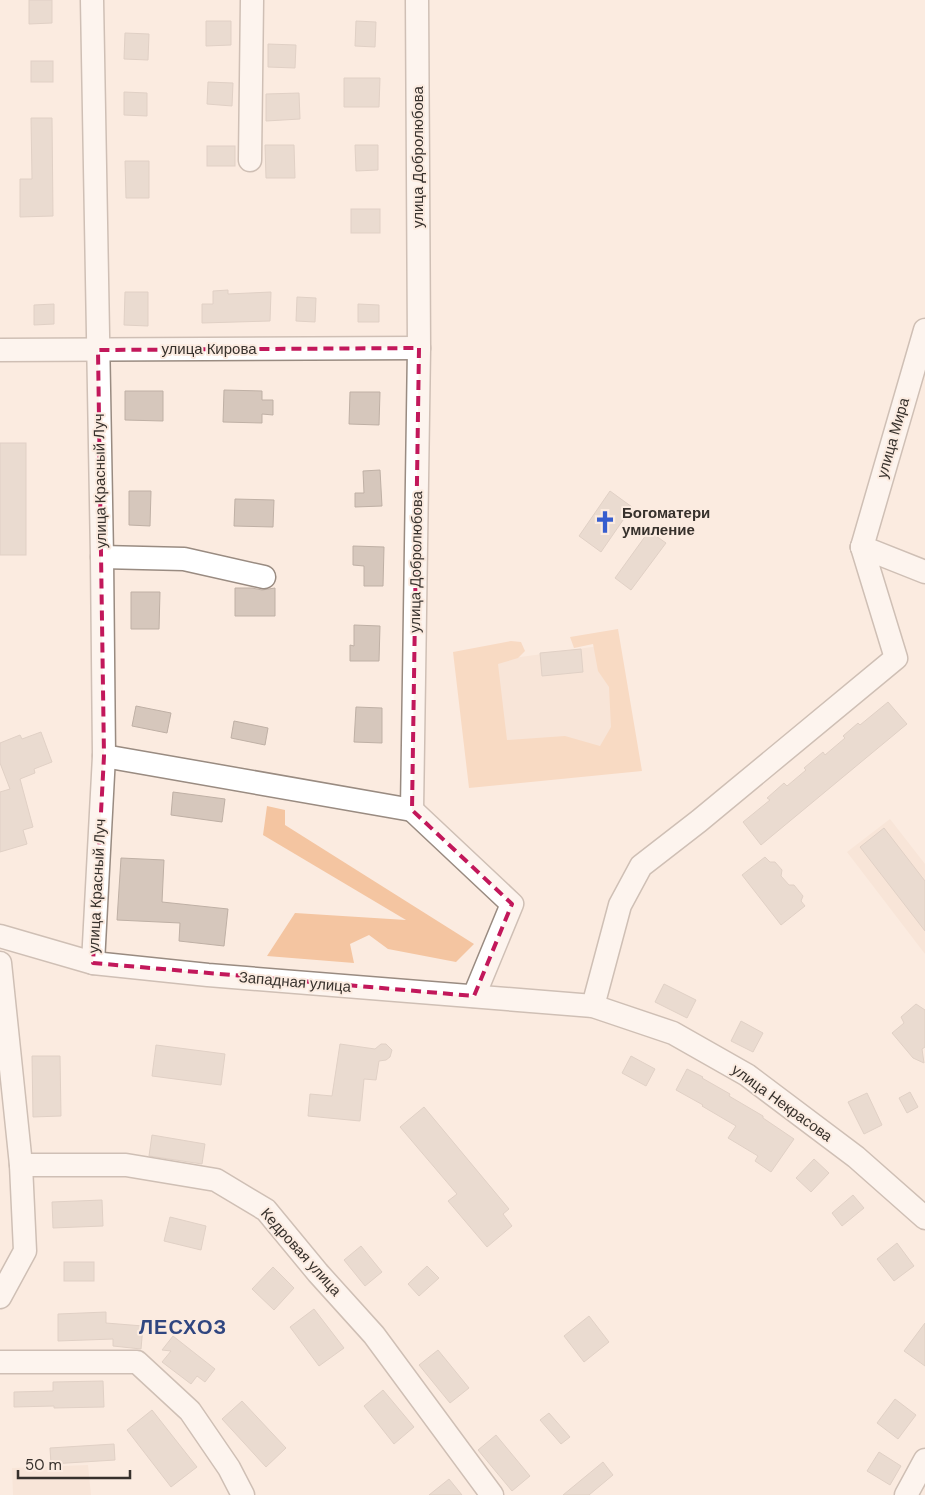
<svg xmlns="http://www.w3.org/2000/svg" width="925" height="1495" font-family="'DM Sans',sans-serif">
	<style>
		.built { fill: #f4dece }
		.green { fill: #f4c5a1 }
		.building { fill: #d6c7bc; stroke: #bfb0a5 }
		.lines { fill: none; stroke-linecap: round; stroke-linejoin: round }
		.minor-casing { stroke: #998b81; stroke-width: 25 }
		.minor { stroke: #fff; stroke-width: 22 }
		.marked { fill: none; stroke: #c2185b; stroke-width: 4; stroke-dasharray: 10 6; stroke-linejoin: round }
		.labels { text-anchor: middle; stroke-width: 4; stroke-linejoin: round; paint-order: stroke }
		.street-label { font-size: 15px; fill: #37312c; stroke: #fbebe0 }
		.poi-label { font-size: 15px; font-weight: bold; fill: #37312c; stroke: #fbebe0; text-anchor: start }
		.district-label { font-size: 20px; font-weight: bold; letter-spacing: 1px; fill: #304680; stroke: #fbebe0 }
	</style>
	<rect width="100%" height="100%" fill="#fbebe0"/>
	<!-- built -->
	<g class="built">
		<path d="M606,645l14,98 -128,18 -14,-98z"/>
		<path d="M890,819l35,45v90l-78,-102z"/>
		<path d="M88,1465l3,30h-78l-1,-27z"/>
	</g>
	<!-- green -->
	<g class="green">
		<path d="M618,629l24,142 -173,17 -16,-136 58,-11 10,1 4,9 -7,7 -20,6 9,76 58,-4 35,10 11,-19 -2,-40 -11,-16 -5,-27 -19,4 -4,-11z"/>
		<path d="M267,806l18,4v15l189,119 -18,18 -68,-13 -19,-14 -19,9 4,19 -87,-7 28,-43 111,7 -143,-85z"/>
	</g>
	<!-- building -->
	<g class="building">
		<path d="M29,0h23v23l-23,1z"/>
		<path d="M206,21h25v24l-25,1z"/>
		<path d="M356,21l20,1 -1,25 -20,-1z"/>
		<path d="M125,33l24,1 -1,26 -24,-1z"/>
		<path d="M268,44l28,1 -1,23 -27,-1z"/>
		<rect x="31" y="61" width="22" height="21"/>
		<path d="M344,78h36l-1,29h-35z"/>
		<path d="M208,82l25,1 -1,23 -25,-2z"/>
		<path d="M124,92l23,1v23l-23,-1z"/>
		<path d="M299,93l1,26 -34,2v-27z"/>
		<path d="M31,118h21l1,98 -33,1v-38h12z"/>
		<path d="M265,145h29l1,33h-29z"/>
		<path d="M355,145h23v25l-22,1z"/>
		<rect x="207" y="146" width="28" height="20"/>
		<path d="M125,161h24v37h-23z"/>
		<rect x="351" y="209" width="29" height="24"/>
		<path d="M228,290v4l43,-2 -1,29 -68,2v-19h11v-13z"/>
		<path d="M125,292h23v34l-24,-1z"/>
		<path d="M297,297l19,1 -1,24 -19,-1z"/>
		<path d="M54,304v20l-20,1v-20z"/>
		<path d="M358,304l21,1v17h-21z"/>
		<path d="M224,390l38,1v9h11v15l-11,-1v9l-39,-1z"/>
		<path d="M125,391h38v30l-38,-1z"/>
		<path d="M350,392h30l-1,33 -30,-1z"/>
		<rect x="0" y="443" width="26" height="112"/>
		<path d="M380,470l2,36 -27,1v-14h9l-1,-22z"/>
		<path d="M129,491h22l-1,35 -21,-1z"/>
		<path d="M610,491l22,16 -31,45 -22,-16z"/>
		<path d="M235,499l39,1 -1,27 -39,-1z"/>
		<path d="M649,531l17,12 -35,47 -16,-12z"/>
		<path d="M353,546l31,1 -1,39h-19v-20l-11,-1z"/>
		<path d="M235,588h17l10,2 13,-2v28h-40z"/>
		<path d="M131,592h29l-1,37h-28z"/>
		<path d="M354,625l26,1 -1,35h-29v-16l4,1z"/>
		<path d="M581,649l2,23 -41,4 -2,-23z"/>
		<path d="M888,702l19,22 -146,121 -18,-23 27,-22 -3,-2 17,-15 3,3 19,-16 -2,-2 19,-16 2,3 20,-17 -2,-2 15,-13 2,2z"/>
		<path d="M136,706l35,7 -4,20 -35,-7z"/>
		<path d="M356,707l26,1v35l-28,-1z"/>
		<path d="M234,721l34,7 -3,17 -34,-7z"/>
		<path d="M41,732l11,30 -18,7 1,4 -15,6 13,48 -10,3 4,14 -27,8v-60l10,-3 -10,-26v-20l20,-8 2,4z"/>
		<path d="M173,792l52,7 -3,23 -51,-7z"/>
		<path d="M884,828l41,53v50l-65,-84z"/>
		<path d="M765,857l5,5h5l7,8 -1,6 8,9h5l9,11 -2,5 4,5 -24,19 -39,-50z"/>
		<path d="M121,858l43,2 -2,42 66,7 -4,37 -45,-5 1,-18 -63,-3z"/>
		<path d="M664,984l32,16 -9,18 -32,-16z"/>
		<path d="M916,1004l9,6v37l-3,2 2,14 -11,-5 -21,-25 12,-10 -3,-6z"/>
		<path d="M741,1021l22,12 -10,19 -22,-11z"/>
		<path d="M340,1044l35,5 6,-5h5l6,6 -2,7 -4,3 -7,1 -3,19 -12,-1 -4,42 -52,-5 2,-22 22,2z"/>
		<path d="M156,1045l69,9 -4,31 -69,-9z"/>
		<path d="M32,1056h28l1,60 -28,1z"/>
		<path d="M631,1056l24,13 -9,17 -24,-13z"/>
		<path d="M687,1069l16,8 -1,1 28,16 -1,2 34,20v2l31,21 -23,33 -16,-11 3,-5 -30,-18 8,-12 -34,-20 1,-1 -27,-15z"/>
		<path d="M910,1092l8,15 -11,6 -8,-15z"/>
		<path d="M867,1093l15,32 -18,9 -16,-32z"/>
		<path d="M424,1107l85,102 -6,5 9,12 -25,21 -39,-46 9,-7 -57,-67z"/>
		<path d="M152,1135l53,9 -3,20 -53,-8z"/>
		<path d="M814,1159l15,14 -18,19 -15,-14z"/>
		<path d="M853,1195l11,13 -22,18 -10,-13z"/>
		<path d="M102,1200l1,26 -50,2 -1,-26z"/>
		<path d="M170,1217l36,9 -5,24 -37,-9z"/>
		<path d="M897,1243l17,23 -20,15 -17,-22z"/>
		<path d="M361,1246l21,26 -17,14 -21,-26z"/>
		<rect x="64" y="1262" width="30" height="19"/>
		<path d="M427,1266l12,12 -20,18 -11,-12z"/>
		<path d="M273,1267l21,21 -20,22 -22,-21z"/>
		<path d="M314,1309l30,39 -25,18 -29,-39z"/>
		<path d="M106,1312v11l37,3 -2,23 -28,-3v-7l-55,2v-27z"/>
		<path d="M589,1316l20,26 -25,20 -20,-26z"/>
		<path d="M925,1323v43l-21,-15z"/>
		<path d="M173,1336l42,33 -10,13 -8,-6 -6,8 -29,-22 9,-11 -9,-1z"/>
		<path d="M438,1350l31,38 -19,15 -31,-38z"/>
		<path d="M103,1381l1,26 -50,1v-2l-40,1v-15l39,-1v-9z"/>
		<path d="M383,1390l31,37 -20,17 -30,-38z"/>
		<path d="M895,1399l21,16 -18,24 -21,-16z"/>
		<path d="M242,1401l44,47 -20,19 -44,-48z"/>
		<path d="M152,1410l45,57 -26,20 -44,-57z"/>
		<path d="M549,1413l21,24 -9,7 -21,-24z"/>
		<path d="M496,1435l34,41 -18,15 -34,-41z"/>
		<path d="M114,1444l1,16 -64,4 -1,-16z"/>
		<path d="M879,1452l22,14 -11,19 -23,-14z"/>
		<path d="M603,1462l10,13 -24,20h-26z"/>
		<path d="M449,1479l13,16h-33z"/>
	</g>
	<g class="lines">
		<defs>
			<g id="minor">
				<path d="M92,0l10,557 2,199 -11,207"/>
				<path d="M250,160l2,-160"/>
				<path d="M0,350l419,-2"/>
				<path d="M862,547l63,-217"/>
				<path d="M862,547l63,25"/>
				<path d="M102,557l82,2 80,18"/>
				<path d="M104,756l308,54 7,-462 -2,-348"/>
				<path d="M412,810l100,94 -38,92"/>
				<path d="M0,936l93,27 115,12 385,31 80,27 74,42 109,82 69,61"/>
				<path d="M0,963l21,202 4,86 -25,46"/>
				<path d="M593,1006l27,-101 21,-39 58,-45 197,-163 -34,-111"/>
				<path d="M21,1165h105l90,15 50,30 52,63 56,62 118,160"/>
				<path d="M0,1362h137l53,49 39,57 14,27"/>
				<path d="M906,1495l19,-35"/>
			</g>
		</defs>
		<!-- minor casing -->
		<use href="#minor" class="minor-casing"/>
		<!-- minor -->
		<use href="#minor" class="minor"/>
	</g>
	<!-- marked area -->
	<path d="M0 0H925V1495H0ZM419,348l-7,462 100,94 -38,92 -381,-33 11,-207 -6,-406z" fill="#fbebe0" fill-opacity=".55" fill-rule="evenodd"/>
	<path class="marked" d="M419,348l-7,462 100,94 -38,92 -381,-33 11,-207 -6,-406z"/>
	<!-- icons -->
	<defs>
		<symbol id="church-bare" viewBox="-9 -9 18 18"><path d="M-1.2-6h2.4v3.5h3.3v2.4h-3.3V6h-2.4V-.1h-3.3v-2.4h3.3Z" fill="#365dce" stroke="#fbebe0" stroke-width="2.5" paint-order="stroke"/></symbol>
	</defs>
	<g fill-rule="evenodd">
		<use href="#church-bare" x="589" y="506" width="32" height="32"/>
	</g>
	<g class="labels">
		<!-- street labels -->
		<g class="street-label">
			<text transform="translate(418 157) rotate(-90)" y="5">улица Добролюбова</text>
			<text x="209" y="354">улица Кирова</text>
			<text transform="translate(893 438) rotate(-74)" y="5">улица Мира</text>
			<text transform="translate(100 481) rotate(-91)" y="5">улица Красный Луч</text>
			<text transform="translate(416 562) rotate(-89)" y="5">улица Добролюбова</text>
			<text transform="translate(97 886) rotate(-87)" y="5">улица Красный Луч</text>
			<text transform="translate(295 982) rotate(5)" y="5">Западная улица</text>
			<text transform="translate(782 1103) rotate(36)" y="5">улица Некрасова</text>
			<text transform="translate(301 1252) rotate(48)" y="5">Кедровая улица</text>
		</g>
		<!-- poi labels -->
		<g class="poi-label">
			<text x="622" y="518">Богоматери<tspan x="622" dy="17">умиление</tspan></text>
		</g>
		<!-- district labels -->
		<g class="district-label">
			<text x="183" y="1334">ЛЕСХОЗ</text>
		</g>
	</g>
	<!-- scale -->
	<path d="M18 1470v8h112v-8" fill="none" stroke="#37312c" stroke-width="2.5"/>
	<text x="25" y="1470" font-size="15" fill="#37312c" stroke="#fbebe0" stroke-width="4" paint-order="stroke">50 m</text>
</svg>
